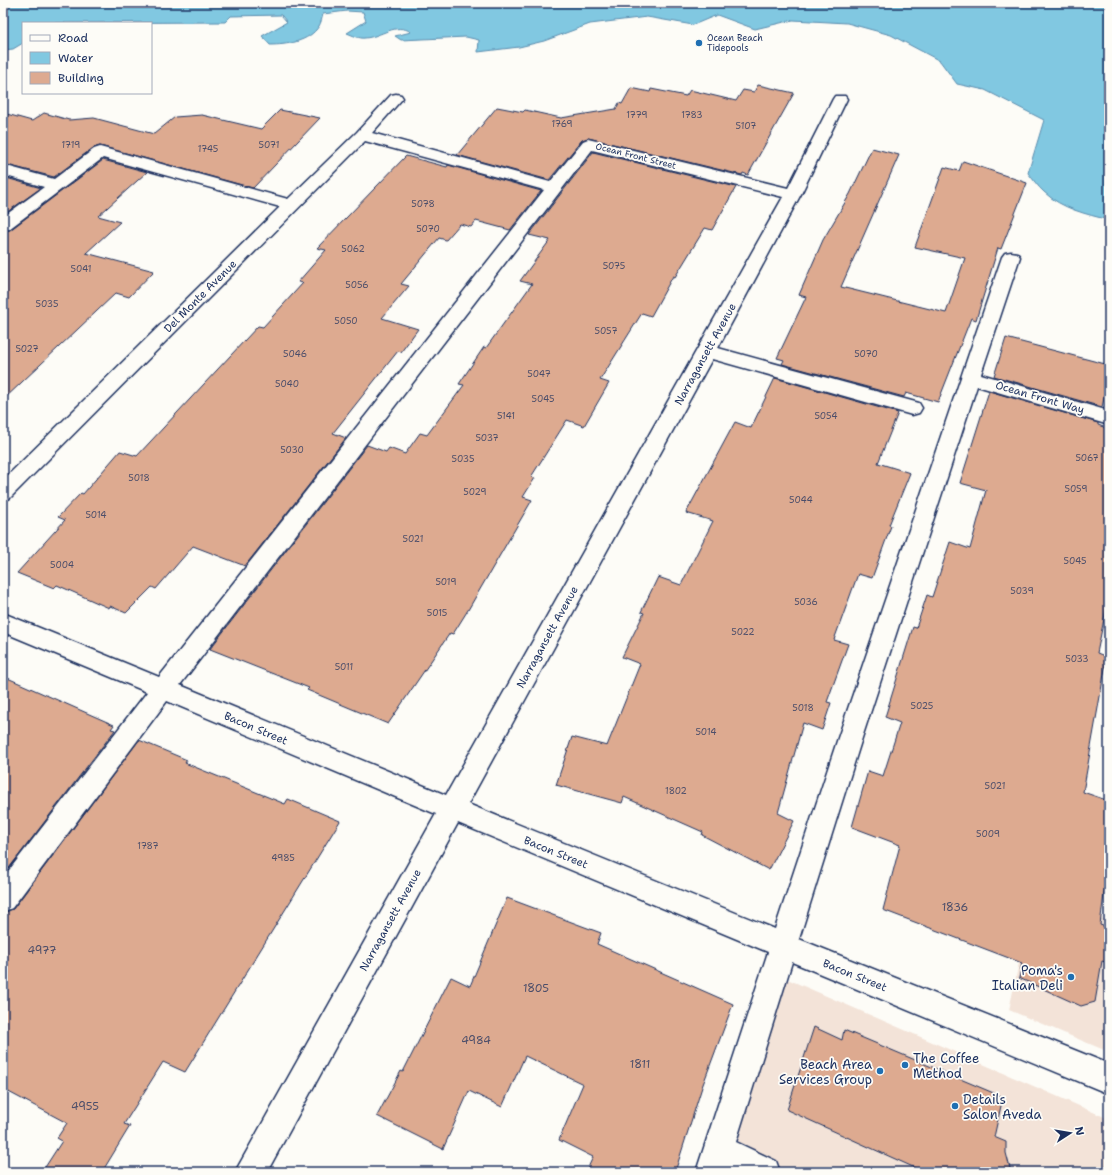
<svg xmlns="http://www.w3.org/2000/svg" width="1112" height="1175" font-family="'Shantell Sans',sans-serif">
	<style>
		.built { fill: #f3e3d8 }
		.water { fill: #81c8e1; stroke: #588bad }
		.building { fill: #ddaa90; stroke: #1b2f5e }
		.lines { fill: none; stroke-linecap: round; stroke-linejoin: round }
		.minor-casing { stroke: #1b2f5e; stroke-width: 3 }
		.minor { fill: #fdfcf7; fill-rule: evenodd }
		.poi-dot { fill: #1f6fb2; stroke: #fdfcf7; stroke-width: 1.5 }
		.labels { text-anchor: middle; stroke-width: 3.5; stroke-linejoin: round; paint-order: stroke }
		.far-poi-label { font-size: 9px; fill: #1b2f5e; stroke: #fdfcf7; text-anchor: start }
		.number-label { font-size: 9px; fill: #4c4e6a }
		.far-street-label { font-size: 9px; fill: #1b2f5e; stroke: #fdfcf7 }
		.street-label { font-size: 11px; fill: #1b2f5e; stroke: #fdfcf7 }
		.near-number-label { font-size: 11px; fill: #4c4e6a }
		.near-poi-label { font-size: 13px; fill: #1b2f5e; stroke: #fdfcf7; text-anchor: end }
	</style>
	<rect width="100%" height="100%" fill="#fdfcf7"/>
	<filter id="ink" filterUnits="userSpaceOnUse"><feTurbulence type="fractalNoise" baseFrequency=".025" numOctaves="2"/><feDisplacementMap in="SourceGraphic" scale="8" xChannelSelector="R" yChannelSelector="G"/><feConvolveMatrix kernelMatrix="1 2 1 2 8 2 1 2 1" color-interpolation-filters="sRGB"/></filter>
	<g filter="url(#ink)">
		<!-- built -->
		<g class="built">
			<path d="M1034,892l75,29v131l-100,-42z"/>
			<path d="M785,978l324,141v53h-391z"/>
		</g>
		<!-- water -->
		<path class="water" d="M3,3h1106v217c-23,-6 -47,-11 -65,-28 -6,-5 -11,-13 -16,-19l16,-53 -59,-30 -28,-6 -17,-23 -49,-26 -44,-12 -54,-3 -38,9 -38,-14 -24,10 -46,-8 -57,7 -46,17 -25,6 -41,5 1,-12 -13,-3 -65,3 -6,-4 16,-4c-15,-10 -30,5 -46,6 -5,1 -13,-3 -18,-5l19,-12 -3,-9 -16,-1 -24,3c-1,4 -2,9 -4,12 -10,16 -33,19 -49,19l-8,-9 25,-14 -6,-7 -50,1 -6,6 -202,1v20l-10,6 -10,1z"/>
		<!-- building -->
		<g class="building">
			<path d="M758,85l36,8 -46,82 -5,-2 -1,2 -154,-37 -6,2 -33,40 -92,-25 40,-48 26,5 2,-2 36,8 55,-9 3,-6 3,1 9,-16 19,4 1,-3 35,7 4,-6 46,11 7,-11 11,2z"/>
			<path d="M280,110l40,8 -67,70 -153,-42 -7,2 -39,29 -51,-13v-51l29,8 12,-8 25,7 25,-2 60,16 21,-17 27,-2 59,14z"/>
			<path d="M872,148l27,7 -58,132 105,26 19,-55 -50,-11 29,-80 15,4 4,-10 64,22 -26,66 -3,-1 -22,72 -5,-2 -33,84 -32,-9 -2,4 -122,-33 2,-4 -7,-2 29,-61 -7,-2 24,-55 27,-46z"/>
			<path d="M593,152l143,35 -24,43 -7,-2 -30,49 -2,-1 -22,40 -9,-3 -42,67 9,3 -25,43 -17,-6 -36,57 4,1 -12,19 9,3 -64,110 -15,24 -3,-1 -62,91 -81,-34 2,-2 -99,-39 157,-204 19,7 3,-4 16,6 15,-21 7,2 37,-50 -5,-1 25,-37 2,1 46,-64 -12,-3 30,-41 -21,-5z"/>
			<path d="M406,156l41,11 1,-2 93,26 -31,39 -34,-9 -5,6 -11,-3 -14,16 -7,-2 -38,46 8,2 -27,32 36,11 -17,23 -3,-1 -65,82 13,5 -101,128 -52,-20 -37,43 -4,-2 -26,26 -16,-7 -1,2 -52,-23 -3,3 -37,-15 48,-53 -7,-3 23,-24 2,1 37,-43 17,5 121,-130 5,1 40,-44 -5,-1 28,-32 -9,-2z"/>
			<path d="M103,160l44,12 -49,44 22,6 -34,31 68,18 -25,26 -13,-4 -113,107v-169l7,-1z"/>
			<path d="M3,177l38,11 -38,27z"/>
			<path d="M1006,338l103,27v12l-7,30 -108,-31z"/>
			<path d="M775,378l123,35 -20,50 32,10 -21,52 2,1 -19,52 -14,-4 -24,66 14,4 -21,58 4,1 -9,27 -19,-7 -25,90 16,8 -25,49 -67,-35 1,-3 -79,-35 -2,6 -66,-18 16,-48 35,9 33,-82 -18,-7 22,-44 -3,-1 17,-35 23,8 32,-64 -27,-8 49,-91 16,6z"/>
			<path d="M989,391l109,32v2l11,4v166l-12,58 10,4 -24,135 26,9v55l-9,69 9,3v11l-4,23 -3,-1 -7,41 -14,4 -62,-28 3,-15 -139,-53 17,-65 -48,-18 16,-56 15,5 17,-53 -15,-6 28,-90 3,1 11,-33 5,2 18,-55 20,7 16,-59 -26,-7z"/>
			<path d="M3,676l111,49 -3,4 4,1 -112,146z"/>
			<path d="M139,740l48,20 -2,3 100,41 3,-5 52,22 -155,251 -22,-10 -39,62 6,2 -28,46h-60l20,-31 -5,-3 10,-15 -64,-34v-176l10,-4z"/>
			<path d="M507,898l94,35 -4,11 136,60 -31,83 -27,85h-89l7,-15 -34,-17 24,-56 -58,-28 -23,51 -33,-16 -26,58 -66,-33 24,-45 2,1 48,-95 19,9z"/>
			<path d="M814,1027l28,13 2,-10 159,67 -9,40 12,5v11l5,19h-87l-137,-62z"/>
		</g>
		<g class="lines">
			<defs>
				<path id="minor" d="M396,94l5,1 2,3 -31,35 178,49 33,-41 5,-2 200,49 45,-89 2,-3h10l2,3 -46,95 -83,154 201,55 3,5 -3,5 -7,2 -200,-56 -244,445 307,125 63,-191 164,-481 3,-4 6,-1 6,1 3,4 -39,117 128,37v14l-132,-39 -115,352 -63,201 310,125v30l-317,-132 -56,180 40,19 4,11h-48l-5,-2 -1,2h-30l72,-220 -310,-129 -191,349h-32l201,-358 -269,-113 -155,207 -9,4v-34l144,-186 -144,-60v-19l156,64 385,-487 -179,-49 -355,357 -7,3v-21l277,-273 -177,-49 -94,71 -6,1v-13l41,-30 -41,-12v-10l51,14 40,-30 6,-2 188,52 69,-67 34,-37zM592,150l191,47 -337,598 -266,-110z"/>
			</defs>
			<!-- minor casing -->
			<use href="#minor" class="minor-casing"/>
			<!-- minor -->
			<use href="#minor" class="minor"/>
		</g>
	</g>
	<!-- markers -->
	<g class="poi-dot">
		<circle cx="699" cy="43" r="4"/>
		<circle cx="1071" cy="977" r="4"/>
		<circle cx="905" cy="1065" r="4"/>
		<circle cx="880" cy="1071" r="4"/>
		<circle cx="955" cy="1106" r="4"/>
	</g>
	<g class="labels">
		<!-- far-poi labels -->
		<g class="far-poi-label">
			<text x="707" y="41">Ocean Beach<tspan x="707" dy="10">Tidepools</tspan></text>
		</g>
		<!-- number labels -->
		<g class="number-label">
			<text x="637" y="118">1779</text>
			<text x="692" y="118">1783</text>
			<text x="562" y="127">1769</text>
			<text x="746" y="129">5107</text>
			<text x="71" y="148">1719</text>
			<text x="269" y="148">5071</text>
			<text x="208" y="152">1745</text>
			<text x="423" y="207">5078</text>
			<text x="428" y="232">5070</text>
			<text x="353" y="252">5062</text>
			<text x="614" y="269">5075</text>
			<text x="81" y="272">5041</text>
			<text x="357" y="288">5056</text>
			<text x="47" y="307">5035</text>
			<text x="346" y="324">5050</text>
			<text x="606" y="334">5057</text>
			<text x="27" y="352">5027</text>
			<text x="295" y="357">5046</text>
			<text x="866" y="357">5070</text>
			<text x="539" y="377">5047</text>
			<text x="287" y="387">5040</text>
			<text x="543" y="402">5045</text>
			<text x="506" y="419">5141</text>
			<text x="826" y="419">5054</text>
			<text x="487" y="441">5037</text>
			<text x="292" y="453">5030</text>
			<text x="1087" y="461">5067</text>
			<text x="463" y="462">5035</text>
			<text x="139" y="481">5018</text>
			<text x="1076" y="492">5059</text>
			<text x="475" y="495">5029</text>
			<text x="801" y="503">5044</text>
			<text x="96" y="518">5014</text>
			<text x="413" y="542">5021</text>
			<text x="1075" y="564">5045</text>
			<text x="62" y="568">5004</text>
			<text x="446" y="585">5019</text>
			<text x="1022" y="594">5039</text>
			<text x="806" y="605">5036</text>
			<text x="437" y="616">5015</text>
			<text x="743" y="635">5022</text>
			<text x="1077" y="662">5033</text>
			<text x="344" y="670">5011</text>
			<text x="922" y="709">5025</text>
			<text x="803" y="711">5018</text>
			<text x="706" y="735">5014</text>
			<text x="995" y="789">5021</text>
			<text x="676" y="794">1802</text>
			<text x="988" y="837">5009</text>
			<text x="148" y="849">1787</text>
			<text x="283" y="861">4985</text>
		</g>
		<!-- far-street labels -->
		<g class="far-street-label">
			<text transform="translate(636 156) rotate(14)" y="3">Ocean Front Street</text>
		</g>
		<!-- street labels -->
		<g class="street-label">
			<text transform="translate(200 296) rotate(-45)" y="4">Del Monte Avenue</text>
			<text transform="translate(705 354) rotate(-61)" y="4">Narragansett Avenue</text>
			<text transform="translate(1040 397) rotate(16)" y="4">Ocean Front Way</text>
			<text transform="translate(547 637) rotate(-61)" y="4">Narragansett Avenue</text>
			<text transform="translate(256 728) rotate(23)" y="4">Bacon Street</text>
			<text transform="translate(556 852) rotate(22)" y="4">Bacon Street</text>
			<text transform="translate(390 920) rotate(-61)" y="4">Narragansett Avenue</text>
			<text transform="translate(855 975) rotate(22)" y="4">Bacon Street</text>
		</g>
		<!-- near-number labels -->
		<g class="near-number-label">
			<text x="955" y="911">1836</text>
			<text x="42" y="954">4977</text>
			<text x="536" y="992">1805</text>
			<text x="476" y="1044">4984</text>
			<text x="640" y="1068">1811</text>
			<text x="85" y="1110">4955</text>
		</g>
		<!-- near-poi labels -->
		<g class="near-poi-label">
			<text x="1063" y="975">Poma's<tspan x="1063" dy="15">Italian Deli</tspan></text>
			<text x="913" y="1063" text-anchor="start">The Coffee<tspan x="913" dy="15">Method</tspan></text>
			<text x="872" y="1069">Beach Area<tspan x="872" dy="15">Services Group</tspan></text>
			<text x="963" y="1104" text-anchor="start">Details<tspan x="963" dy="15">Salon Aveda</tspan></text>
		</g>
	</g>
	<!-- margin -->
	<rect width="1112" height="1175" fill="none" stroke="#fdfcf7" stroke-width="16"/>
	<rect x="8" y="8" width="1096" height="1159" fill="none" stroke="#1b2f5e" stroke-width="1.5" filter="url(#ink)"/>
	<!-- legend -->
	<rect x="22" y="22" width="130" height="72" fill="#fdfcf7" stroke="#a3aaba"/>
	<rect x="30" y="35" width="20" height="6" fill="#fdfcf7" stroke="#a3aaba"/>
	<text x="58" y="42" font-size="12" fill="#1b2f5e">Road</text>
	<rect x="30" y="52" width="20" height="12" fill="#81c8e1" stroke="#a3aaba"/>
	<text x="58" y="62" font-size="12" fill="#1b2f5e">Water</text>
	<rect x="30" y="72" width="20" height="12" fill="#ddaa90" stroke="#a3aaba"/>
	<text x="58" y="82" font-size="12" fill="#1b2f5e">Building</text>
	<!-- north arrow -->
	<g transform="translate(1070 1133) rotate(78)" stroke="#fdfcf7" stroke-width="3" paint-order="stroke">
	<path d="M0-3L7 15L0 10L-7 15Z" fill="#1b2f5e"/>
	<text y="-6" font-size="11" font-weight="bold" text-anchor="middle" fill="#1b2f5e">N</text>
	</g>
</svg>
